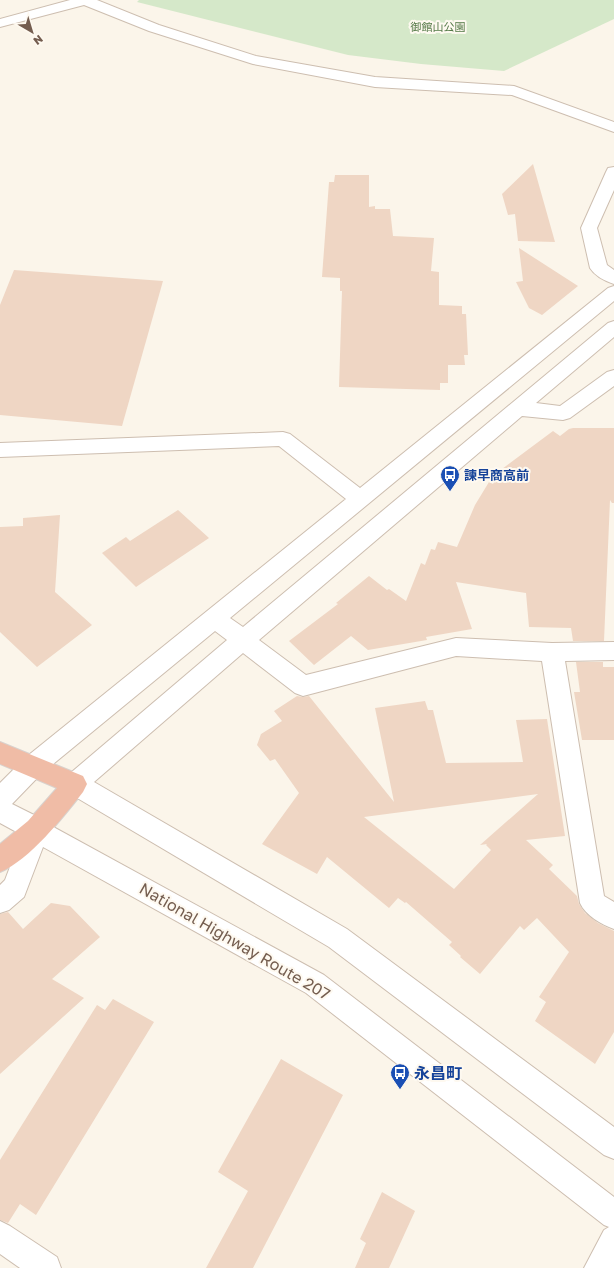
<svg xmlns="http://www.w3.org/2000/svg" width="614" height="1268" font-family="'Golos Text','Noto Sans JP',sans-serif">
	<style>
		.green { fill: #d5e8c9 }
		.building { fill: #efd6c4; fill-rule: evenodd }
		.lines { fill: none; stroke-linecap: round; stroke-linejoin: round }
		.minor-casing { stroke: #cdbeb0; stroke-width: 2 }
		.highway-casing { stroke: #d8d2ce; stroke-width: 2 }
		.minor { fill: #fff; fill-rule: evenodd }
		.highway { fill: #f0bca6; fill-rule: evenodd }
		.labels { text-anchor: middle; stroke-width: 4; stroke-linejoin: round; paint-order: stroke }
		.far-park-label { font-size: 11px; fill: #547947; stroke: #fef9f0 }
		.transit-label { font-size: 13px; font-weight: bold; fill: #164399; stroke: #fef9f0; text-anchor: start }
		.near-street-label { font-size: 16px; fill: #745d4f; stroke: #fef9f0 }
		.near-transit-label { font-size: 16px; font-weight: bold; fill: #164399; stroke: #fef9f0; text-anchor: start }
	</style>
	<rect width="100%" height="100%" fill="#fbf5ea"/>
	<!-- green -->
	<path class="green" d="M139,0h475v19l-110,52 -83,-7 -73,-9 -211,-53z"/>
	<!-- building -->
	<g class="building">
		<path d="M533,164l22,78 -37,-1 -3,-27 -7,1 -6,-21z"/>
		<path d="M335,175h34v32l6,-1v3h15l3,27 41,2 -3,33 8,1v33l23,1v8h4l2,41h-4l1,10h-17v18h-8v7l-101,-3 3,-96h-2v-13l-18,-1 7,-95h5z"/>
		<path d="M519,248l59,38 -36,29 -13,-7 -13,-26 7,-1z"/>
		<path d="M14,270l149,11 -41,145 -122,-11v-110z"/>
		<path d="M573,428h41v75h-2l-2,-3 -6,141h-31l-2,-13 -42,-1 -3,-34 -70,-11 16,47 -46,8 1,3 -59,10 -17,-14 -37,29 -25,-24 49,-37 -2,-1 33,-27 18,14 2,-1 17,12 15,-38 4,2 6,-16 4,1 3,-8 19,5 18,-42 14,-23 4,2 9,-15 51,-38 7,5 9,-7z"/>
		<path d="M178,510l31,28 -73,49 -34,-34 24,-16 4,4z"/>
		<path d="M60,515l-5,77 37,33 -55,42 -37,-35v-105l23,-1v-8z"/>
		<path d="M576,662h27v5h11v73h-32l-8,-48h6z"/>
		<path d="M297,696l6,1 6,-1 85,106 -19,-94 50,-7 3,9h5l13,53 77,-1 -7,-42 31,-1 18,117 -39,4 27,25 -4,4 28,27 2,8 6,9 13,10 16,8v101l-19,32 -60,-43 11,-19 -7,-5 30,-45 -32,-34 -13,12 -4,-4 -40,48 -20,-17 1,-1 -12,-11 3,-3 -46,-40 -1,1 -7,-5 -9,10 -62,-51 -10,17 -55,-30 37,-51 -24,-34 -5,2 -13,-16 4,-11 21,-13 -8,-10zM538,794l-58,51 7,-1 -1,1 5,5 -37,39 -90,-72z"/>
		<path d="M51,903l19,3 30,31 -48,42 32,19 -84,76v-160l8,-2 15,17z"/>
		<path d="M113,999l41,23 -118,193 -16,-11 -12,19 -8,-3v-60l97,-155 8,5z"/>
		<path d="M281,1059l62,36 -90,173h-47l42,-77 -30,-19z"/>
		<path d="M382,1192l33,19 -26,57h-34l11,-25 -6,-4z"/>
	</g>
	<g class="lines">
		<defs>
			<g id="minor">
				<path d="M70,0h27l62,25 97,31 119,21 139,9 100,36v10l-102,-37 -137,-8 -122,-23 -104,-33 -65,-26 -84,22v-8z"/>
				<path d="M614,167v23l-17,38 10,37 7,5v14c-9,-3 -19,-8 -24,-16l-9,-40 25,-56 2,-4z"/>
				<path d="M614,286v15l-384,317 13,9 365,-304 6,-2v16l-78,66 24,3 47,-34 7,-2v16l-44,32 -7,2 -41,-4 -263,224 47,35 150,-37 96,5 62,-1v18l-49,1 39,235 10,6v27c-13,-5 -28,-13 -34,-26l-38,-242 -86,-5 -153,40 -8,-3 -52,-40 -149,129 253,147 267,198v32l-10,-4 -275,-208 -262,-155 -4,-8 4,-8 160,-136 -12,-9 -174,143 -29,30 34,17v2l278,152 290,222v71h-30l20,-38 5,-3 -5,-2 -298,-232 -263,-146 -19,50 -15,13 -9,3v-28l5,-5 17,-45 -22,-12v-40l25,-25 321,-259 -67,-53 -279,11v-14l283,-11 7,2 70,54 248,-200z"/>
				<path d="M0,1221l10,5 47,31 4,11h-41l-20,-14z"/>
			</g>
			<path id="highway" d="M0,742l83,34 4,8 -4,8c-20,25 -53,68 -83,80v-28l28,-23 29,-33 -57,-24z"/>
		</defs>
		<!-- minor casing -->
		<use href="#minor" class="minor-casing"/>
		<!-- highway casing -->
		<use href="#highway" class="highway-casing"/>
		<!-- minor -->
		<use href="#minor" class="minor"/>
		<!-- highway -->
		<use href="#highway" class="highway"/>
	</g>
	<!-- icons -->
	<defs>
		<symbol id="bus-pin" viewBox="-11 -11 22 30"><path d="M0 17L-7.5 6A9.5 9.5 0 1 1 7.5 6Z" fill="#1a4fb4" stroke="#fef9f0"/><path d="M-5-6H5V4H4V6H2V4H-2V6H-4V4H-5ZM-3.5-4V0h7V-4ZM-3.5 1.2v1.5H-2V1.2ZM2 1.2v1.5H3.5V1.2Z" fill="#fff"/></symbol>
	</defs>
	<g fill-rule="evenodd">
		<use href="#bus-pin" x="439" y="464" width="22" height="30"/>
		<use href="#bus-pin" x="389" y="1062" width="22" height="30"/>
	</g>
	<g class="labels">
		<!-- far-park labels -->
		<g class="far-park-label">
			<text x="438" y="31">御館山公園</text>
		</g>
		<!-- transit labels -->
		<g class="transit-label">
			<text x="464" y="480">諫早商高前</text>
		</g>
		<!-- near-street labels -->
		<g class="near-street-label">
			<text transform="translate(235 941) rotate(30)" y="6">National Highway Route 207</text>
		</g>
		<!-- near-transit labels -->
		<g class="near-transit-label">
			<text x="414" y="1079">永昌町</text>
		</g>
	</g>
	<!-- north arrow -->
	<g transform="translate(32 32) rotate(142)" stroke="#fef9f0" stroke-width="3" paint-order="stroke">
	<path d="M0-3L7 15L0 10L-7 15Z" fill="#745d4f"/>
	<text y="-6" font-size="11" font-weight="bold" text-anchor="middle" fill="#745d4f">N</text>
	</g>
</svg>
